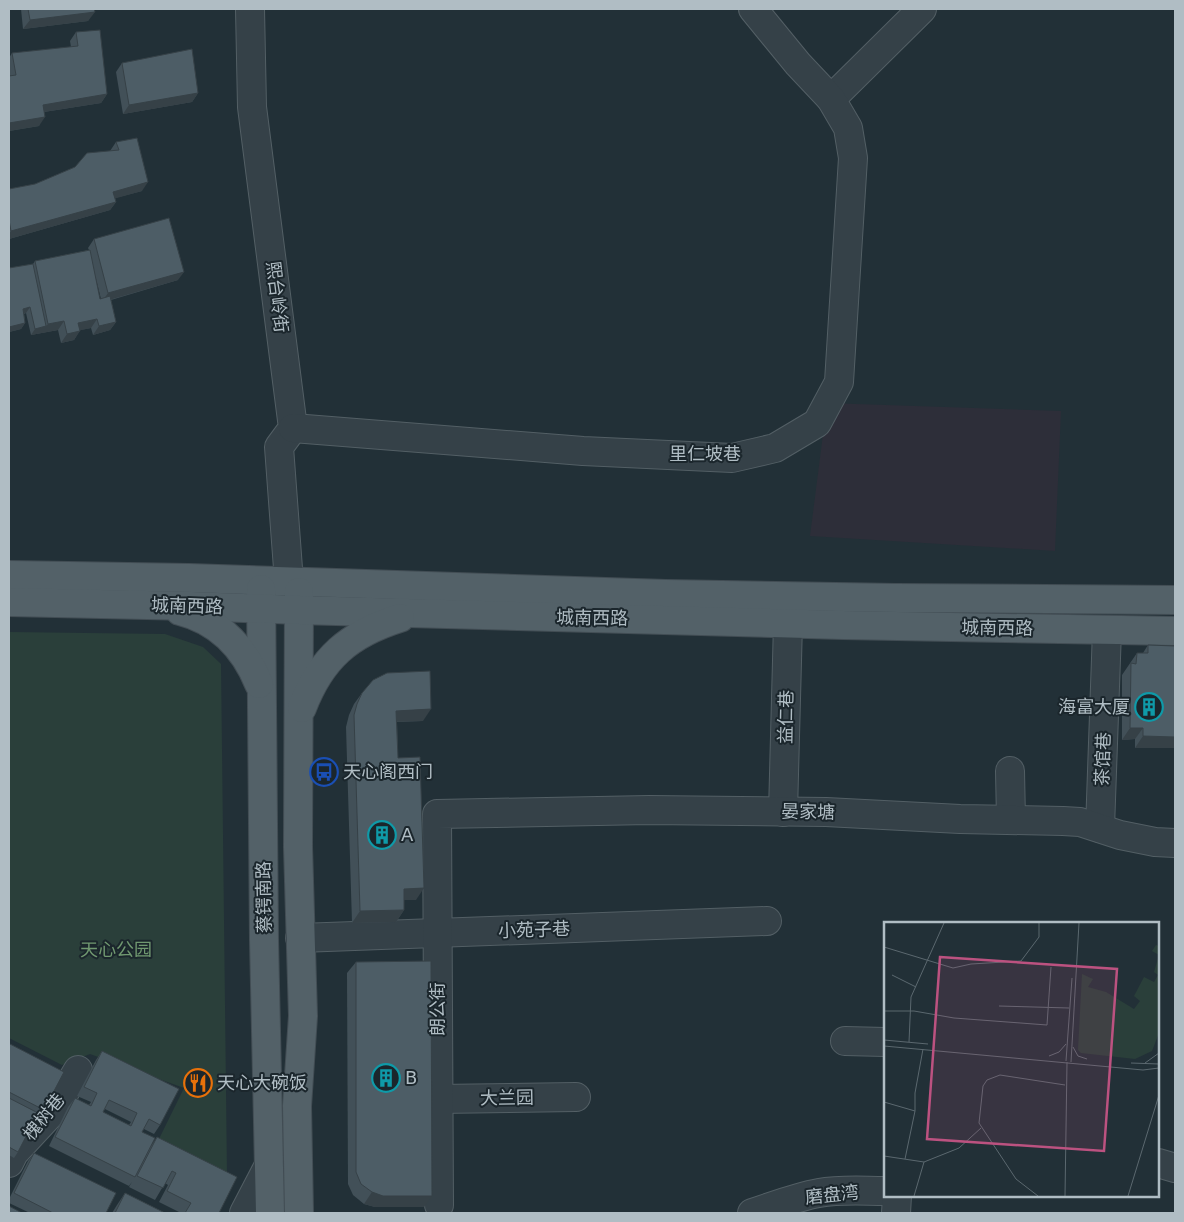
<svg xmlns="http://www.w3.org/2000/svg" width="1184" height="1222" font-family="'DejaVu Sans','Noto Sans SC',sans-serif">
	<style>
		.medical { fill: #2d2e39 }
		.green { fill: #2a3f3a }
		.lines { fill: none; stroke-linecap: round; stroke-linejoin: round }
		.minor-casing { stroke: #535f65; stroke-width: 30 }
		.major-casing { stroke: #424d54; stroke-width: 30 }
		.minor { stroke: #354148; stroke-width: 28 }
		.major { stroke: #536168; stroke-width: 28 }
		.wall { fill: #425058; fill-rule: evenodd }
		.shaded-wall { fill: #364147 }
		.building { fill: #4d5d66; stroke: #364147; fill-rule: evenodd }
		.labels { text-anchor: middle; stroke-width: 4; stroke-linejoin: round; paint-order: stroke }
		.street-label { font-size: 18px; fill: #b0bdc4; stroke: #1b262c }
		.poi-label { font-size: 18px; fill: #b0bdc4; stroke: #1b262c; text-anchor: start }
		.park-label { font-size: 18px; fill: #709870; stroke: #1b262c }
		.inset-road { fill: none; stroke: #5b686f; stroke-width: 1 }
		.view { fill: #bc5280; fill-opacity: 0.15; stroke: #bc5280; stroke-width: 2.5 }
		.inset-edge { fill: none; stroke: #b0bdc4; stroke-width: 2.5 }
	</style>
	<rect width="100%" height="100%" fill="#223037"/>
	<!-- medical -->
	<path class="medical" d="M827,403l234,8 -6,140 -245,-15z"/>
	<!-- green -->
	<path class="green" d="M9,632l156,2 38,13 18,17 6,511 -70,-32 27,-55 -94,-34 -28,11 -53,-27z"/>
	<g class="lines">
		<defs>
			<g id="minor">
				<path d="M250,9l2,98 41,321 -14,19 10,135"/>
				<path d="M831,99l91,-90"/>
				<path d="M293,428l290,23 149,7 43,-10 42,-25 22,-41 14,-224 -5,-30 -17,-29 -33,-35 -45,-55"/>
				<path d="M1010,771l1,49"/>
				<path d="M783,812l5,-189"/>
				<path d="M1100,828l7,-198"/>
				<path d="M300,938l467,-17"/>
				<path d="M845,1041l40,1"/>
				<path d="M438,1099l138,-2"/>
				<path d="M9,1163l5,-10 40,-43 24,-40"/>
				<path d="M1158,1163l17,5"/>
				<path d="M439,1205l-2,-391 212,-4 177,2 134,7 103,2 17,1 40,13 35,7 20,1"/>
				<path d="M244,1213l25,-48"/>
				<path d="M752,1213c22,-7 44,-16 67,-20 22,-4 44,-2 66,-2"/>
				<path d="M896,1213l1,-17"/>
			</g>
			<g id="major">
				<path d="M9,575l180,3 477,16 230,4 279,2"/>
				<path d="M261,589l3,351 6,273"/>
				<path d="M299,592l-1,255 5,169 -6,90 2,107"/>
				<path d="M9,602l183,4 107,4 544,15 332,6"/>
				<path d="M180,611c39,10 64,36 79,73"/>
				<path d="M302,708c19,-50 47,-74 98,-90"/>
			</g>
		</defs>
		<!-- minor casing -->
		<use href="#minor" class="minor-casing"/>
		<!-- major casing -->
		<use href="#major" class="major-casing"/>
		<!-- minor -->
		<use href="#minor" class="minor"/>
		<!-- major -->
		<use href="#major" class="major"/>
	</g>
	<!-- wall -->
	<g class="wall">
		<path d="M21,9h73l-6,12 -65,8z"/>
		<path d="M76,32l31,62 -6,9 -57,9 -5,14 -30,5v-73l3,-5 59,-6 -1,-6z"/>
		<path d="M122,63l76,30 -6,9 -69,12 -7,-42z"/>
		<path d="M116,142l26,49 -27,7 1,4 -6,8 -101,29v-50l26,-5 40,-17 35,-16z"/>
		<path d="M94,239l84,41 -67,20 5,22 -6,8 -17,5 -2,-7 -11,2 -6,10 -13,3 -3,-13 -27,5 -5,-22 -2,1 1,9 -4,6 -12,3v-64l24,-4 2,-3 54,-11 -1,-2zM95,275l6,24h-1z"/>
		<path d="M1148,645l27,1v102h-40v-9l-13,1v-65l15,-22h6z"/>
		<path d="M362,693l61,28 -26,1 1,36 18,142h-12v10l-8,12 -44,1 -6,-196 3,-12 5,-11z"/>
		<path d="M356,962l68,245h-49l-11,-3 -11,-9 -5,-11 -1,-211z"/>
		<path d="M9,1045l35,65 -5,6 -2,-1 -19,37 -4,6 -5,-3z"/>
		<path d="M102,1051l58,74 -6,9 -10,-5 -2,3 9,14 6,-9 62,76h-38l-22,-11 9,-17 -3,-2 -10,17 -26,-13 3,-5 -3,4 -80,-40 19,-39 7,-9 14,7 2,-3 -14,-6 19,-36zM105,1109l26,13 -2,3 -26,-13z"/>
		<path d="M34,1153l72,60h-76l-21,-10v-4l19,-38z"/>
		<path d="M125,1193l40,20h-53l5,-8z"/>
	</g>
	<!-- shaded-wall -->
	<g class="shaded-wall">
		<path d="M95,12l-7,9 -65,8 7,-9z"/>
		<path d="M198,93l-6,9 -69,12 6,-9z"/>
		<path d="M107,94l-6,9 -64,10 6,-8z"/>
		<path d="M45,117l-6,9 -30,5v-8z"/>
		<path d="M148,182l-6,9 -36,10 7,-9z"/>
		<path d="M116,202l-6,8 -101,29v-5l2,-3z"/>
		<path d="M184,272l-6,8 -76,22 6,-9z"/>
		<path d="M30,307l-4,6 -8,2 5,-6z"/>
		<path d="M97,319l-6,9 -19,4 6,-9z"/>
		<path d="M64,321l-6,9 -27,5 4,-6 11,-3 2,-2z"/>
		<path d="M116,322l-6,8 -17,5 6,-9z"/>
		<path d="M25,323l-4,6 -12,3v-5z"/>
		<path d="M80,331l-6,9 -13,3 6,-9z"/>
		<path d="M431,709l-8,12 -35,1 8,-11z"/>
		<path d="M1130,728h13l-8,11 -13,1z"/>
		<path d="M1143,736l32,1v11h-40z"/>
		<path d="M424,888l-8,12h-20l8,-11z"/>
		<path d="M404,910l-8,12 -44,1 8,-12z"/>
		<path d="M372,1192l60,4 -8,11h-49l-11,-3z"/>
	</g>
	<!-- building -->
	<g class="building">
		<path d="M28,9h66l1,3 -65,8z"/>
		<path d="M100,30l7,64 -64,11 2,12 -36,6v-47l7,-1 -4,-22 66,-7 -2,-14z"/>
		<path d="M192,49l6,44 -69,12 -7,-42z"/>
		<path d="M137,138l11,44 -35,10 3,10 -105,29 -2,-11v-31l26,-5 40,-17 12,-14 32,-3 -3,-8z"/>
		<path d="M169,218l15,54 -76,21 -14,-54z"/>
		<path d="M90,250l10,49 10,-3 6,26 -17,4 -2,-7 -19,4 2,8 -13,3 -3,-13 -16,3 -13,-63z"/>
		<path d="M33,264l13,62 -11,3 -5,-22 -7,2 2,14 -16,4v-59z"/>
		<path d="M1148,645l27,1v91l-32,-1v-8h-13l1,-65 5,1 1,-11h11z"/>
		<path d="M430,671l1,38 -35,2 2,47 22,-1 4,131 -20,1v21l-44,1 -6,-196 3,-11 5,-11 11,-13 14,-7z"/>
		<path d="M431,961l1,235h-49l-11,-4 -11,-8 -5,-12v-210z"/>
		<path d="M10,1044l54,28 -20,38 -35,-18v-46z"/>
		<path d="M102,1051l77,38 -19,36 -11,-6 -7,13 13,6 -20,39 -80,-40 20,-39 16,8 6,-13 -13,-6zM109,1100l28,13 -6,13 -28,-14z"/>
		<path d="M9,1098l29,15 -20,39 -9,-5z"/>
		<path d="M157,1137l80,40 -18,36h-34l6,-10 -24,-12 9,-18 -4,-2 -9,17 -26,-12z"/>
		<path d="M34,1153l82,40 -10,20h-53l-39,-20z"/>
		<path d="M125,1193l40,20h-50z"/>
		<path d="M9,1206l13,7h-13z"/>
	</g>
	<!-- icons -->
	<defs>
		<symbol id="building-ring" viewBox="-11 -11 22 22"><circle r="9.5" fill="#1b262c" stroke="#0f9aa8" stroke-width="1.5"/><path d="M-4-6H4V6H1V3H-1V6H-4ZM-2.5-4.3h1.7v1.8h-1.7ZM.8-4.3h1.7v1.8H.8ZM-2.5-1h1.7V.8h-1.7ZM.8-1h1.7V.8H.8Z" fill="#0f9aa8"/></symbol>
		<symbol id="bus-ring" viewBox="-11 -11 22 22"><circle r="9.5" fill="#1b262c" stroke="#1a4fb4" stroke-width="1.5"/><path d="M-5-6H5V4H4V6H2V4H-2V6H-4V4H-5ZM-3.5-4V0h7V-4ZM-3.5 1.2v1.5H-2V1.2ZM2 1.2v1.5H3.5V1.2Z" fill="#1a4fb4"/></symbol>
		<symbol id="restaurant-ring" viewBox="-11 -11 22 22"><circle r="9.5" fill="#1b262c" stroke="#e8710a" stroke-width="1.5"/><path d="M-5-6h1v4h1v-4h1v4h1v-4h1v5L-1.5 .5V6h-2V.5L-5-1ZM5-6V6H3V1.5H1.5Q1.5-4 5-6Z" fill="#e8710a"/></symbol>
	</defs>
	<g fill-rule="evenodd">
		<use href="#building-ring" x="1133" y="691" width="32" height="32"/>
		<use href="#bus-ring" x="308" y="756" width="32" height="32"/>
		<use href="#building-ring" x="366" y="819" width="32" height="32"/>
		<use href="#building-ring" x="370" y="1062" width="32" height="32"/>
		<use href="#restaurant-ring" x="182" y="1067" width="32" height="32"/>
	</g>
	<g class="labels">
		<!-- street labels -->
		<g class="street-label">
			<text transform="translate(277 297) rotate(83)" y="6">熙台岭街</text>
			<text x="705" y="460">里仁坡巷</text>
			<text transform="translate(187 606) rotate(2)" y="6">城南西路</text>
			<text transform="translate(592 618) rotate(1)" y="6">城南西路</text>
			<text transform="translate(997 628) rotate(1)" y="6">城南西路</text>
			<text transform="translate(786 717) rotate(-89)" y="6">益仁巷</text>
			<text transform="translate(1103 759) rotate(-88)" y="6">茶馆巷</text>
			<text transform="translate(808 812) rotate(1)" y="6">晏家塘</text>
			<text transform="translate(264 897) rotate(-91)" y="6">蔡锷南路</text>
			<text transform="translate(534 930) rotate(-2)" y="6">小苑子巷</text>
			<text transform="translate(438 1009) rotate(-90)" y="6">朗公街</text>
			<text transform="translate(507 1098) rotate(-1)" y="6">大兰园</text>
			<text transform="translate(44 1117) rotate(-51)" y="6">槐树巷</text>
			<text transform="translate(832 1195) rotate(-6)" y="6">磨盘湾</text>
		</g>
		<!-- poi labels -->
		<g class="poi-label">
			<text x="1130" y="713" text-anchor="end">海富大厦</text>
			<text x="343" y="778">天心阁西门</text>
			<text x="401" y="841">A</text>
			<text x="405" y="1084">B</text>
			<text x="217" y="1089">天心大碗饭</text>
		</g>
		<!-- park labels -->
		<g class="park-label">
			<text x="116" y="956">天心公园</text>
		</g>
	</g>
	<!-- overview -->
	<g transform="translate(884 922)">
		<rect width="275" height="275" fill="#223037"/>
		<path d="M272,23l3,1v87l-7,18 -17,8 -54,-6 -3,-3 4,-76 11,5 -5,8 18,5 28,17 6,-8 -6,-5 10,-19 10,5 4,-7 -4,-3 5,-17 -7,-4z" fill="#2a3f3a"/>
		<path class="inset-road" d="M0,25l69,21 18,-4 50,-3 18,-24v-14M8,53l24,12M115,84l70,2M0,89h30l40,7 93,7 4,-58M0,118l44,4M25,120l2,-45 33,-74M0,124l259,24 16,-2M189,125l5,9 9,3M165,134l10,-4 7,-8M182,139l6,-83M187,140l8,-139M247,141l28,1M261,141l14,-10M0,180l31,9M0,234l40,6 35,-14 22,-20M21,237l10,-48v-18l8,-44M30,274l10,-34M154,274l-22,-17 -37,-56 4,-37 4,-6 13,-5 65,10M181,274l2,-134M244,274l31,-101"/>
		<path class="view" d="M56,35l177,12 -13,182 -177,-12z"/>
		<rect width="275" height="275" class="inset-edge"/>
	</g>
	<!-- border -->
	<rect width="1184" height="1222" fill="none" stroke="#b0bdc4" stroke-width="20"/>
</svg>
